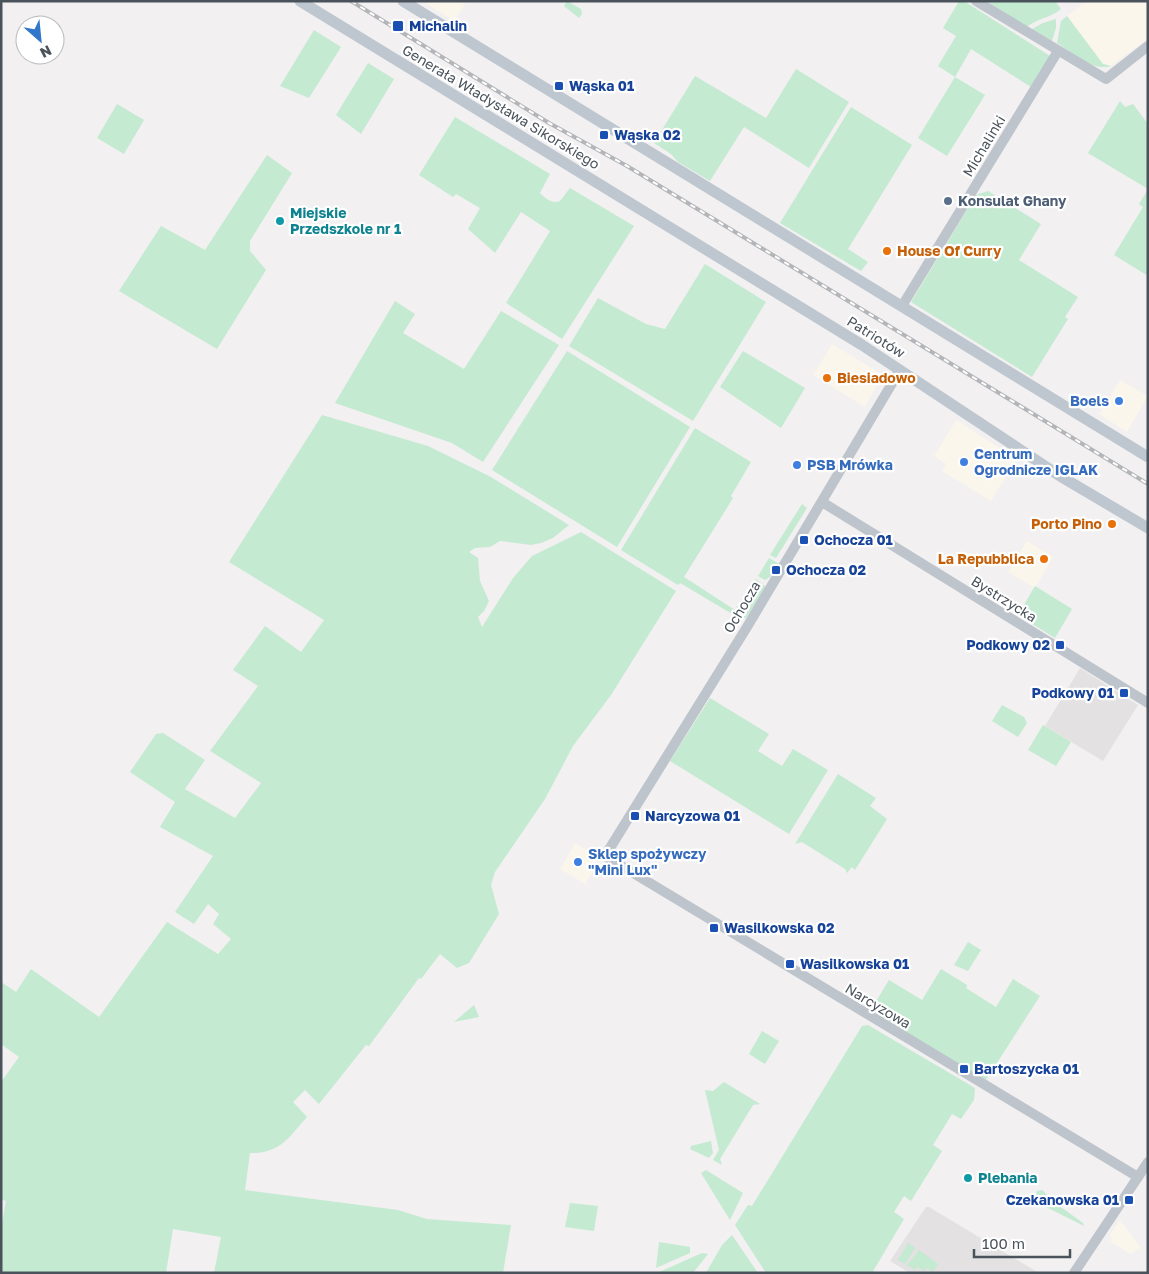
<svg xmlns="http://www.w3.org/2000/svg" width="1149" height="1274" font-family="'Golos Text',sans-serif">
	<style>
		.commercial { fill: #faf6ec }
		.education { fill: #e3e1e1 }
		.green { fill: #c4ead2 }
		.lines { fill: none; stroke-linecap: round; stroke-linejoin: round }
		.tertiary { stroke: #bdc4cb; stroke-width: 10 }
		.secondary { stroke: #bec7cf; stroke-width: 11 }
		.rail-casing { stroke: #b3b5b9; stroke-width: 4 }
		.rail { stroke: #fff; stroke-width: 2; stroke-dasharray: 5.5; stroke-linecap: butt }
		.transit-dot { fill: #1a4fb4; stroke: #fff; stroke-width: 2 }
		.service-dot { fill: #5c6f8a; stroke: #fff; stroke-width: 2 }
		.culture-dot { fill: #0f9aa8; stroke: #fff; stroke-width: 2 }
		.food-dot { fill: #e8710a; stroke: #fff; stroke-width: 2 }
		.shop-dot { fill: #3f7fe0; stroke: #fff; stroke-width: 2 }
		.labels { text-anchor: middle; stroke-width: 4.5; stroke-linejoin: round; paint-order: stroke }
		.transit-label { font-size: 14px; font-weight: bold; fill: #164399; stroke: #fff; text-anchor: start }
		.street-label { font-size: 14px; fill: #4a535b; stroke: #fff }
		.service-label { font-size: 14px; font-weight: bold; fill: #4e5e75; stroke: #fff; text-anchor: start }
		.culture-label { font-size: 14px; font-weight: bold; fill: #0d838f; stroke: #fff; text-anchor: start }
		.food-label { font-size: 14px; font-weight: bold; fill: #c56008; stroke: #fff; text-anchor: start }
		.shop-label { font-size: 14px; font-weight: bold; fill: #366cbe; stroke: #fff; text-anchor: start }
	</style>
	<rect width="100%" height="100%" fill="#f2f0f0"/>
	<!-- commercial -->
	<g class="commercial">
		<path d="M429,1h38l-13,20 -27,-17z"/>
		<path d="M1086,1h62v37l-37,28 -8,-2 -36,-48z"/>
		<path d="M832,344l48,29 -5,8 1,6 -11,20 -52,-32z"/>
		<path d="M1120,380l28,16 -21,36 -28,-18z"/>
		<path d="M956,420l61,39 -26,42 -49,-30 4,-7 -12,-8z"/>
		<path d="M1027,541l26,16 -18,31 -27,-16z"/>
		<path d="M575,843l17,10 -3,4 10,6 -14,21 -25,-15z"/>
		<path d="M1120,1220l21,28 -11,6 -20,-13 2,-3 -3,-2z"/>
	</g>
	<!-- education -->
	<g class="education">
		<path d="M1080,668l58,37 -35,56 -58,-35z"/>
		<path d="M926,1207h3l110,66h-129l-20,-12z"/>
	</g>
	<!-- green -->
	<g class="green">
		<path d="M567,1l14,8 1,5 -3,4 -15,-12z"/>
		<path d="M959,1h5l86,55 -19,31 -60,-38 -16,28 30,18 -38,61 -29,-18 37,-61 -17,-11 18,-30 -13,-8z"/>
		<path d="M986,1h69l6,8c-10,9 -24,9 -34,18z"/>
		<path d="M1067,16l36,48 8,2c-18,6 -39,-14 -54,-23l4,-22z"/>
		<path d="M1056,19v9l-4,13 -20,-12 11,-6z"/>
		<path d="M314,30l27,17 -32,51 -29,-12z"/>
		<path d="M368,63l26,16 -33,55 -25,-19z"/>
		<path d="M796,69l53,33 -40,66 -65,-41 -34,54 -32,-19 -7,-8 -17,-11 41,-67 71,42z"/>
		<path d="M1120,101l5,6 8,-3 15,20v152l-34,-21 29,-48 -4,-3 9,-15 -60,-36z"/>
		<path d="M117,104l27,16 -20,34 -27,-16z"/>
		<path d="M851,107l61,38 -64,104 20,13 -7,9 -81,-48z"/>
		<path d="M455,117l95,57 -10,19c6,6 12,11 20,8l10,-13 64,38 -72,113 -56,-36 44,-72 -29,-19 -26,41 -27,-24 12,-21 -24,-14 -3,3 -34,-22z"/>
		<path d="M267,155l25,18 -42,68v10l16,19 -49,79 -98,-58 42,-65 44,24z"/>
		<path d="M988,191l53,33 -22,36 59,37 -13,20 3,2 -36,58 -121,-75 65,-107z"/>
		<path d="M705,264l61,38 -73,119 -124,-75 29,-48 48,26 19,5z"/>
		<path d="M395,301l20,13 -12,19 61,36 37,-58 58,34 -76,117 -31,-19 -117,-40z"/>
		<path d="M567,351l123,76 -73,120 -125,-77z"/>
		<path d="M743,351l62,37 -24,40 -61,-41z"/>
		<path d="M322,415l106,31 63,31 78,48 -16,13 -12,5 -10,2 -31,-4 -10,6 -15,1 -6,4 9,6 2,23 9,20 -5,10 -6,6 4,10 31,-49 19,-22 49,-24 95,59 -65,104 -38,51 -28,53 -50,73 -4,13 8,29 -30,49 -12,5 -17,-14 -19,25 -2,-1 -50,68 -3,-1 -47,59 -14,-14 -12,12 14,15c-18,20 -27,37 -57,36l-5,37 153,20 29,9 84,6 -8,48h-289l7,-36 -48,-8 -7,44h-165v-44l5,-28 -5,-2v-117l18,-25 -18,-13v-62l15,10 15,-23 68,48 68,-95 51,32 13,-15 -18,-15 6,-10 -11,-10 -14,20 -19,-12 38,-56 -53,-29 15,-25 -45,-30 26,-38 7,-1 42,27 -20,29 50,29 26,-35 -51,-32 48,-65 -25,-16 32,-44 36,26 23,-32 -95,-58z"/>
		<path d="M695,428l56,34 -20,34 2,2 -49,79 51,33 21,-31 10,8 -20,31h-7l-59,-35 -2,2 -57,-35z"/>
		<path d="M802,504l5,4 -31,50 -6,-3z"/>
		<path d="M769,558l10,6 -9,13 -5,3 -7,-4z"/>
		<path d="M1035,586l37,23 -17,29 -37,-23z"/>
		<path d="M710,698l59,36 -11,17 24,15 11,-17 35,21 -39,64 -119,-73z"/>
		<path d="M1002,705l22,12 3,6 -9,14 -26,-16z"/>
		<path d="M1043,725l28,17 -15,24 -28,-16z"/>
		<path d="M838,774l38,24 -6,8 17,13 -32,51 -3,-3 -5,6 -2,-4 -43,-27 -7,2z"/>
		<path d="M968,942l13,8 -13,21 -14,-6z"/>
		<path d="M941,969l26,16 -1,3 30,19 17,-28 27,17 -54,84 -111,-66 -3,-6 17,-28 33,20z"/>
		<path d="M474,1005l5,12 -25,5z"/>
		<path d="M868,1025l107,63 -1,12 -13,19 -9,-5 -19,31 9,6 -31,50 -7,-5 -10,16 10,7 -32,54h-106l-31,-48 13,-20 4,1 110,-180z"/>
		<path d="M762,1031l17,10 -14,23 -16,-10z"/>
		<path d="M724,1082l36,22 -7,1 -33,54 2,6 -9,-5 6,-10 -14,-60 8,1z"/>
		<path d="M711,1141l2,12 -4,5 -19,-9 1,-3z"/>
		<path d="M706,1170l37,23 -13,27 -29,-47z"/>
		<path d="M1042,1190l16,15 25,18 1,3 -50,-25 3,-10z"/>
		<path d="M570,1203l28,3 -4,25 -29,-4z"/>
		<path d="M732,1235l26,38h-52l16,-28z"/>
		<path d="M659,1242l31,5v6l-34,15z"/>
		<path d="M908,1243l7,5 -10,16 -7,-4z"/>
		<path d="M919,1250l19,14 -5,8 -6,-4 -3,3 -7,-4 -2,3 -8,-5z"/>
		<path d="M702,1253l6,1 -15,19h-36z"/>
	</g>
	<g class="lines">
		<!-- tertiary -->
		<g class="tertiary">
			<path d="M976,1l130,78 42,-33"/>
			<path d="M902,306l156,-255"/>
			<path d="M900,370l-153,257 -142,229 533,321"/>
			<path d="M822,502l326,201"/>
			<path d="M1074,1273l74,-111"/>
		</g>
		<!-- secondary -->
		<g class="secondary">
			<path d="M300,1l562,344 198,131 88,52"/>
			<path d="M403,1l745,456"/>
		</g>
		<defs>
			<path id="rail" d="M351,1l198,122 78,43 521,318"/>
		</defs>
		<!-- rail casing -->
		<use href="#rail" class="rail-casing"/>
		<!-- rail -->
		<use href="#rail" class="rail"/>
	</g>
	<!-- markers -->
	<g class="transit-dot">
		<rect x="392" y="20" width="12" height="12" rx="2.5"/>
		<rect x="554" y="81" width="10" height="10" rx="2.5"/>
		<rect x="599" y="130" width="10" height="10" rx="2.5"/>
		<rect x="799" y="535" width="10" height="10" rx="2.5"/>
		<rect x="771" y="565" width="10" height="10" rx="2.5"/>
		<rect x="1055" y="640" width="10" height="10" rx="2.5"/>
		<rect x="1119" y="688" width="10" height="10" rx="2.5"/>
		<rect x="630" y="811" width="10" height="10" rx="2.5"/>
		<rect x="709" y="923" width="10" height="10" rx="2.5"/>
		<rect x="785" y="959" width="10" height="10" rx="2.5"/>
		<rect x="959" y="1064" width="10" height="10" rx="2.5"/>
		<rect x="1124" y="1195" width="10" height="10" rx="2.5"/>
	</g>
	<circle class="service-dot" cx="948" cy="201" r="5"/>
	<g class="culture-dot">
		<circle cx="280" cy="221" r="5"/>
		<circle cx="968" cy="1178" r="5"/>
	</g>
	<g class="food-dot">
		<circle cx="887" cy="251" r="5"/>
		<circle cx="827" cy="378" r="5"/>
		<circle cx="1112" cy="524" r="5"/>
		<circle cx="1044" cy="559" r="5"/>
	</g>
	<g class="shop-dot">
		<circle cx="1119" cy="401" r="5"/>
		<circle cx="964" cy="462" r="5"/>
		<circle cx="797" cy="465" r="5"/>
		<circle cx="578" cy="862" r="5"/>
	</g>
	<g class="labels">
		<!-- transit labels -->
		<g class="transit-label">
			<text x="409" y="31">Michalin</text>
			<text x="569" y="91">Wąska 01</text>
			<text x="614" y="140">Wąska 02</text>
			<text x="814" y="545">Ochocza 01</text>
			<text x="786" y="575">Ochocza 02</text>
			<text x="1050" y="650" text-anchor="end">Podkowy 02</text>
			<text x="1114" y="698" text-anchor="end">Podkowy 01</text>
			<text x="645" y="821">Narcyzowa 01</text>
			<text x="724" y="933">Wasilkowska 02</text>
			<text x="800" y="969">Wasilkowska 01</text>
			<text x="974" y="1074">Bartoszycka 01</text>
			<text x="1119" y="1205" text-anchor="end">Czekanowska 01</text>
		</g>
		<!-- street labels -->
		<g class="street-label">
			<text transform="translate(501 107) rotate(31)" y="5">Generała Władysława Sikorskiego</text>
			<text transform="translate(984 146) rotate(-59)" y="5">Michalinki</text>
			<text transform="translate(876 337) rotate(32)" y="5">Patriotów</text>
			<text transform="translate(1004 599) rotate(32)" y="5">Bystrzycka</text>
			<text transform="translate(742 607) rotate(-59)" y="5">Ochocza</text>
			<text transform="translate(878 1006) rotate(31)" y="5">Narcyzowa</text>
		</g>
		<!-- service labels -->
		<g class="service-label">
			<text x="958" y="206">Konsulat Ghany</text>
		</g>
		<!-- culture labels -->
		<g class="culture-label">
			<text x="290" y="218">Miejskie<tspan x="290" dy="16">Przedszkole nr 1</tspan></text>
			<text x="978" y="1183">Plebania</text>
		</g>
		<!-- food labels -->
		<g class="food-label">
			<text x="897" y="256">House Of Curry</text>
			<text x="837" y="383">Biesiadowo</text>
			<text x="1102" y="529" text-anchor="end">Porto Pino</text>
			<text x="1034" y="564" text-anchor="end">La Repubblica</text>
		</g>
		<!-- shop labels -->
		<g class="shop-label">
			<text x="1109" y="406" text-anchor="end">Boels</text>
			<text x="974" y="459">Centrum<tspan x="974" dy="16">Ogrodnicze IGLAK</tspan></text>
			<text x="807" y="470">PSB Mrówka</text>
			<text x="588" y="859">Sklep spożywczy<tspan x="588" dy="16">"Mini Lux"</tspan></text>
		</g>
	</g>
	<!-- border -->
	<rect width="1149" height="1274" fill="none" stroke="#4a535b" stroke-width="5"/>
	<!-- north arrow -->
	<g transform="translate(40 40) rotate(153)"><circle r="24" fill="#ffffff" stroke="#b7babd"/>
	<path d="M0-4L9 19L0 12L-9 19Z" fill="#3077cc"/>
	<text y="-8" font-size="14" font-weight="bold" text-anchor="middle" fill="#4a535b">N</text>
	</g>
	<!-- scale -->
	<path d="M974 1249v8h96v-8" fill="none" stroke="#4a535b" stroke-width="2.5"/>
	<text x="982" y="1249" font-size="15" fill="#4a535b" stroke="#ffffff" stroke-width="4" paint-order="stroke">100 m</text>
</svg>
